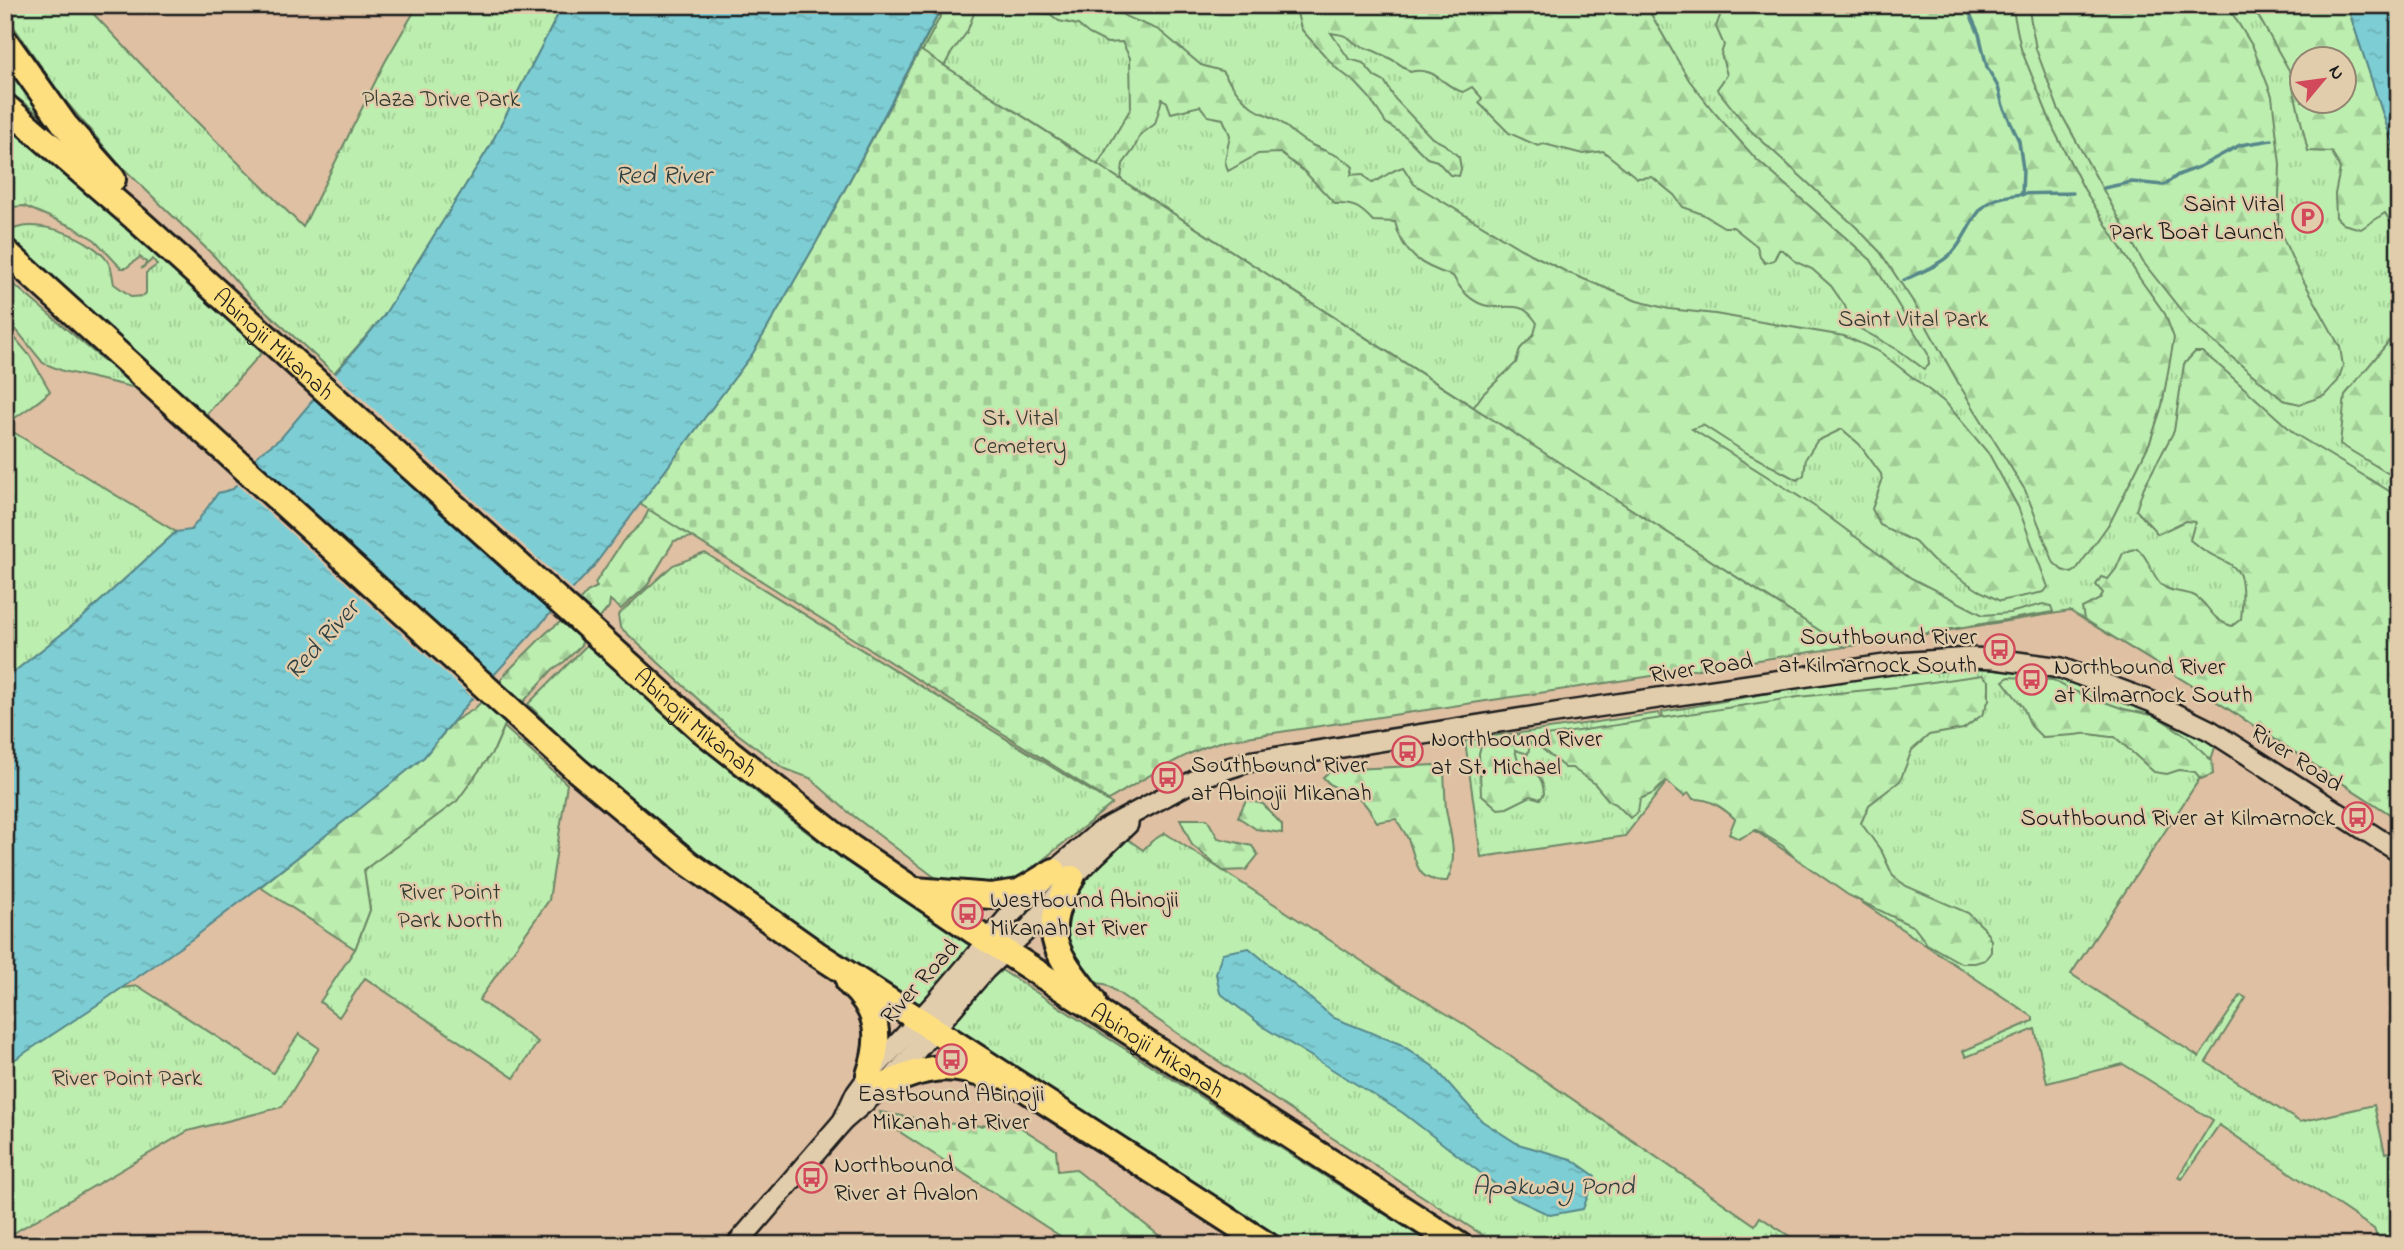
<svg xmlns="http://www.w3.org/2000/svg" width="2404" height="1250" font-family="'Indie Flower',sans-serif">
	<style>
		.grass { fill: url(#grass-tufts); stroke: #6c8666; stroke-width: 2; fill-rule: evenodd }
		.forest { fill: url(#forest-firs); stroke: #6c8666; stroke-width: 2; fill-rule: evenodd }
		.cemetery { fill: url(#cemetery-stones); stroke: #6c8666; stroke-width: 2 }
		.water { fill: url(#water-ripples); stroke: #56878a; stroke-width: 2 }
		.pier { fill: #dfc0a3 }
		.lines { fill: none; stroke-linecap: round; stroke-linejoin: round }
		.stream { stroke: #56878a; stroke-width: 3.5 }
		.minor-casing { stroke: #1c1c1c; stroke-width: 24 }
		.major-casing { stroke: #1c1c1c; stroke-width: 30 }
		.minor { stroke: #e1ccab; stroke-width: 19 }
		.major { stroke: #fedf80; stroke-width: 24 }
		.labels { text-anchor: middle; stroke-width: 5; stroke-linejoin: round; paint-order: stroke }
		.park-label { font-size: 24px; fill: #343c32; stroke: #e1ccab }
		.poi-label { font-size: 24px; fill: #1c1c1c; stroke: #e1ccab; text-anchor: start }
		.street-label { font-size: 24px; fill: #1c1c1c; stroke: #e1ccab }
		.water-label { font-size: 26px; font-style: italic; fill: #2f4041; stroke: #e1ccab }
	</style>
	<defs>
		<pattern id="grass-tufts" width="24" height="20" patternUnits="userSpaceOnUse" patternTransform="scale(1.75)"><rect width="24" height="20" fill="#bcefaf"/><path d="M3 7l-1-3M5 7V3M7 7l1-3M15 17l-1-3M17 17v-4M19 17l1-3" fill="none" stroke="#a1cc96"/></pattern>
		<pattern id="forest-firs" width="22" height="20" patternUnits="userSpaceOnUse" patternTransform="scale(1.75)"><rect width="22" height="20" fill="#bcefaf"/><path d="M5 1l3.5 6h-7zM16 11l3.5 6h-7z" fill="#a1cc96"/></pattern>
		<pattern id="cemetery-stones" width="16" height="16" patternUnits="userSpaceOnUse" patternTransform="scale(1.75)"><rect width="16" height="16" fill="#bcefaf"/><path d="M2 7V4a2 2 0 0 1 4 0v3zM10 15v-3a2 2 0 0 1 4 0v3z" fill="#a1cc96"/></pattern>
		<pattern id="water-ripples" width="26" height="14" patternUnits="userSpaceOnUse" patternTransform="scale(1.75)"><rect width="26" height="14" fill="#7dced4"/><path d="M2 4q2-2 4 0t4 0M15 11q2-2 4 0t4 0" fill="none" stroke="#6bb0b5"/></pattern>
	</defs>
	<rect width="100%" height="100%" fill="#dfc0a3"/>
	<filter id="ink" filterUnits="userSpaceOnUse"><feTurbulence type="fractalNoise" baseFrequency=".0143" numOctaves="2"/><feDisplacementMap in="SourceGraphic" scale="14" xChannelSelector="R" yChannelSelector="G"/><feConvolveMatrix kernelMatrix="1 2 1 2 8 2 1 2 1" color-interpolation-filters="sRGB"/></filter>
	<g filter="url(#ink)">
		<!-- grass -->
		<g class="grass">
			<path d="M5,5h80l93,98 125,124 82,-165 33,-57h145l-73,141 -107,171 -49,56 -85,-77 -34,-39 -98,-95 -54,-64 -58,-84z"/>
			<path d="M943,5h1404l52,158v657l-203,-132 -126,-77 -225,36 -925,-597zM2302,60h42v42h-42z"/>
			<path d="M5,55l41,64 -41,-30z"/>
			<path d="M5,116l261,232 -62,69 -196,-177 4,-10c26,-13 81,8 96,32 5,7 4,14 6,22l18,13 11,-1 3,-3v-20l11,-8 -4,-6 -12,10 6,-6 -7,-6 -14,11h-5l-26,-28 -22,-13 -49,-21 -13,1 -6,2z"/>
			<path d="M5,277l131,111 -73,-17 -20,-8 -38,-47z"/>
			<path d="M5,326l25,30 20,35c-13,14 -31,22 -45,35z"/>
			<path d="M5,427l171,105 -94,86 -77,61z"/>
			<path d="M705,553l407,251 -83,67 -21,11 -52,6 -23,-12 -86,-65 -37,-33 -27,-10 -57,-43 -106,-98 -2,-12 55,-50z"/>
			<path d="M588,644c81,77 167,150 256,216 42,30 86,57 129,85l-53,61 -163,-107 -111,-86 -31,-21 -87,-88z"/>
			<path d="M1973,666l75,8 99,31 69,39 -6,19 -139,211 128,83 42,-62 5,3 -40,64 94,60 74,-17 11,48 14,-3v85l-4,6 1,4h-16l-6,-16 -155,-104 -37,54 -4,-2 35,-57 -90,-56 -76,19 -12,-54 -69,28 -3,-6 70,-30v-4l-361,-242 -47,61 -144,21 -16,-116 194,-28 6,23 -3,-24 221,-39z"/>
			<path d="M504,727l63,57 -18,116 -70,100 59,42 -24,36 -149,-100 -26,39 -19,-15 35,-53 15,-39 -7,-40 36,-27 95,-93z"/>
			<path d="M1165,833l232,151 65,39 293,202 5,-8 43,28h-305l-181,-117 -212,-144c-20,1 -33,-26 -44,-40l10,-54 55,-52 17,12 9,-9z"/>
			<path d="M998,968l435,277h-152l-32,-20 -301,-195z"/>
			<path d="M138,986l135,87 26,-39 20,14 -37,59 -94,24 -183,107v-179l117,-71z"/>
		</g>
		<!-- forest -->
		<g class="forest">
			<path d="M946,5h31l-10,27 -17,23 -249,480 -27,6 -27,45 -26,23 -11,-9 -1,7 -24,29 -5,11 -16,15 -11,7 -46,51 -13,30 -37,51 -93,69 6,40 -15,39 -95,-62 164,-130 29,-35 21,-13 21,-20 10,-15 42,-42 16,-12 24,-28 10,-5 -2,-4 28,-42 19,-18 9,-17 57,-62 212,-384 3,-10z"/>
			<path d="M1034,5h72l21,12 32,13 42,35 21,6c9,13 19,28 33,38 7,5 17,7 24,12 11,8 18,17 31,23 15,8 32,11 43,23l-2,8 11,-1 10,9c12,-5 19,-13 31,-16l11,17 107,65 48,24 68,28 32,8 46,5 129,22 36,16 67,52 42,50 29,53 30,80 -4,5 -44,9 -22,-11 -45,-29 -18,-19 -35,-17 -8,-16 10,-28 -1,-7 -22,-30 -17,-15 -25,12 -11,17 -2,17 -7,5 -54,-29 -40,-26 -11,4 122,77 97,72 72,37 26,-2 34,-9 8,2 2,6 -208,35 -372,-239 10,-14 33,-31 4,-14 14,-15 3,-11c-4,-6 -9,-13 -17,-15 -6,-2 -16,-1 -23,-1 -21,0 -35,-14 -44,-31 -32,-10 -50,-21 -58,-54l-22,-1c-13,-14 -20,-18 -38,-17l-30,-32 -25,-19 -22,1 -30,17 -3,-10 5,-26 -7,-16 -15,-3 -8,-10 -29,7 -4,-11 -5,-3 -7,25 -15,11 -6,14 -11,15 -3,23 -28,-13 39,-66 -1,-50 -8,-16 -15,1 -18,-9 -11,-9 -19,-4 -9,-7 -11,-1z"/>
			<path d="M1295,5h348l5,4 41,71 25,32 42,47 115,101 57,94 1,11 -5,4 -24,-18 -50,-28 -5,-17 -14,-20 -19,-17 -16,-7 -13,-12h-4l-5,10 -9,3 -5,-6 -3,-11 -24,-19h-9l-22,-13 -19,-7 -9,-12 -22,-18 -15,1 -34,-27 -20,3 -39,-10 -6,2 -29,-13 -30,-30 3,-5 -10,-11 -9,5c-20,-5 -28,-27 -53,-20 -12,-11 -34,-21 -49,-26 -6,-1 -8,-6 -14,-9 -4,-3 -11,-3 -16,-4l18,26 14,4 12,14 10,5 10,17 37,39 12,6 15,13 2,12 -2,7 -9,-1 -13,-14 -10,-3 -22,-22 -19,-13 -17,-26 -13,-14 -20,-15 -35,-39z"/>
			<path d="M1724,5h288l9,44 33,81 30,59 56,90 25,35 9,24 -12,68 -12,36 -39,79 -35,49 -4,3 -10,-3 -8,-7 -29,-73 -65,-104 -48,-86 -32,-48 -24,-25 -108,-99 -31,-39 10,-14 -6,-21 3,-9 -8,-18z"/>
			<path d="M2028,5h199l26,42 19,49 8,68 -2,63 18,40 44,80 3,19 -5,15 -14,15 -24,8 -17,-4 -92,-77 -48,-61 -85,-154 -22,-59z"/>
			<path d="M2252,5h95l52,158v73l-14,-23 -24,16 -18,-5 -7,-7 -1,-23 5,-25 -8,-17 -24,-1 -19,-81zM2302,60h42v42h-42z"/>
			<path d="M2399,329v151l-59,-36 5,-49z"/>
			<path d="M2195,352h7l20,16 73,66 104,63v323l-203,-132 -112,-69 -2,-11 18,-9 3,-6 -7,-8 5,-8 7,2 8,-10 7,-16 14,-5c14,12 14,27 25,37 8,8 22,6 31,10 17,8 15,24 39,31l9,-7c7,-69 -11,-45 -51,-79l5,-18 -10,-1 -27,13 -22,-24 8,-23 30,-56 10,-67z"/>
			<path d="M1982,675l7,6v19l-7,15 -19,14 -34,6 -17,15 -12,31 -31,24 -8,18 21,29 11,24 13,10 62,27 16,15 7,12v12l-6,8 -10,3h-14l-34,-19 -13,-17 -66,-32 -54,-38 -11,-11 -27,-16 -17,9 -10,-5 6,-15c-11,-11 -26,-21 -42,-20l-4,-6 -5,3 -18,-15 -12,12 -14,6 -2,13 -8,6 -14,-14 -7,-3 -15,-18 -22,-15h-7l-25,-21 -1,-10 259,-40 99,-10z"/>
			<path d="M2009,677l44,3 18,10 53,19 32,7 32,21 24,24 1,13 -12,5 -6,-7 -16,-2 -12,4 -13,-2 -39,-35c-10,1 -25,-5 -33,-3 -13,2 -26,2 -40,3l-11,-11 -8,-19 -20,-26z"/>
			<path d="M1517,734l13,9 -2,11 -13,-4 4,15c16,7 24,9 25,29l-4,5 -9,-3 -24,12 -9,1 -17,-15 -2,-41 5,-15 15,-3z"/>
			<path d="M1435,765l9,9c1,12 1,23 2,35 4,24 13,49 1,72 -33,1 -29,-18 -39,-42 -3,-7 -8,-13 -12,-20l-19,3c-8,-13 -15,-25 -29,-30 -12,-5 -16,-4 -25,-15l9,-7z"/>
			<path d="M1246,800l17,4 19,21v8l-26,-4 -18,-12z"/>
			<path d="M1180,819h27l11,19 34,8 6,9 -12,15 -23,1 -31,-26z"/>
			<path d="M880,1112l61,11 41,3 21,-10 53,34 2,21 17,-2 96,76h-97l-191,-124z"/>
		</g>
		<!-- cemetery -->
		<path class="cemetery" d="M920,50l925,597 -618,93c-43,11 -80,38 -119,60l-468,-296 113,-151 63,-110z"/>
		<!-- water -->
		<g class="water">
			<path d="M563,5h380l-127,238 -63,110 -160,214 -124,135 -45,55 -63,51 -166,129 -89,62 -101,67v-387l77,-61 94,-86 15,-2 27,-37 15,-4 25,-34 23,-17 102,-121 107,-171z"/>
			<path d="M2347,5h52v158z"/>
			<path d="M1249,948l85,70 66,26 34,23 48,54 36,23 53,15 24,17 -12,33 -33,6 -37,-17 -110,-85 -138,-85 -45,-35 -4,-19 6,-21z"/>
		</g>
		<!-- pier -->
		<g class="pier">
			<path d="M332,371l243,221 -18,19 -243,-219z"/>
			<path d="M251,459l243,220 -19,21 -241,-218z"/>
		</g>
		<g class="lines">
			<!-- stream -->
			<g class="stream">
				<path d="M1966,5l13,29 8,33 11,20 5,19 16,35 4,28 -1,26"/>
				<path d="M2104,188l28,-6 32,3 14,-10 21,-8 41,-22 32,-5"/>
				<path d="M1904,280c17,-8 34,-14 48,-27 16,-16 21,-46 44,-54 24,-8 53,-5 77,-6"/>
			</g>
			<defs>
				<g id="minor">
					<path d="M843,1121l12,-26 19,-26 62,-67 72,-85 46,-46 45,-39 102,-55 47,-15 314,-50 336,-49 72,-5 25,1 66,9 89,33 61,30 188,121"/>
					<path d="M736,1245l107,-124 49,-42 93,-109 45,-43 42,-49 56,-54"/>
				</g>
				<g id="major">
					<path d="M5,41l60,84 48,54"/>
					<path id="s1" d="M5,106l130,112 568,513 147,116 125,85 484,313"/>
					<path d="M5,251l573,520 110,92 129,91 450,291"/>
					<path d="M1072,878c-35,58 -15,75 21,123"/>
					<path d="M915,890l76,6 28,-4 35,-21"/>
					<path d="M849,983c30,27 33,55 20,92"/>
					<path d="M884,1086c40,-20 66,-24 109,-8"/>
				</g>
			</defs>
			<!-- minor casing -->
			<use href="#minor" class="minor-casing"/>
			<!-- major casing -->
			<use href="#major" class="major-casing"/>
			<!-- minor -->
			<use href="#minor" class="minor"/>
			<!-- major -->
			<use href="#major" class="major"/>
		</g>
	</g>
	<!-- icons -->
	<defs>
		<symbol id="parking-ring" viewBox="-11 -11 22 22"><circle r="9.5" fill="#e1ccab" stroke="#d1495b" stroke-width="1.5"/><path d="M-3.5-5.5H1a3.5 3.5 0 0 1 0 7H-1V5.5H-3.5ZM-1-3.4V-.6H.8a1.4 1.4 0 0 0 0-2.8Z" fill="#d1495b"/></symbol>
		<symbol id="bus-ring" viewBox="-11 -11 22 22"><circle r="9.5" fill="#e1ccab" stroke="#d1495b" stroke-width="1.5"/><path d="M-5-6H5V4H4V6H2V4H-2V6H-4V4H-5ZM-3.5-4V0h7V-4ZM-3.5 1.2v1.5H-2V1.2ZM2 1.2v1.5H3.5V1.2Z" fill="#d1495b"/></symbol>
	</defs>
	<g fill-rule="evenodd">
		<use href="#parking-ring" x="2290" y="200" width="35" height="35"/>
		<use href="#bus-ring" x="1982" y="632" width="35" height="35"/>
		<use href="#bus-ring" x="2014" y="662" width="35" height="35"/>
		<use href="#bus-ring" x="1390" y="734" width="35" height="35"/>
		<use href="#bus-ring" x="1150" y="760" width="35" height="35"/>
		<use href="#bus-ring" x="2340" y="800" width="35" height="35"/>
		<use href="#bus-ring" x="950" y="896" width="35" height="35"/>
		<use href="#bus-ring" x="934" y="1042" width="35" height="35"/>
		<use href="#bus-ring" x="794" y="1160" width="35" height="35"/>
	</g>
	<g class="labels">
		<!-- park labels -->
		<g class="park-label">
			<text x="441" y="106">Plaza Drive Park</text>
			<text x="1913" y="326">Saint Vital Park</text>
			<text x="1020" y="425">St. Vital<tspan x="1020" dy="28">Cemetery</tspan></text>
			<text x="450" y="899">River Point<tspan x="450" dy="28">Park North</tspan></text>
			<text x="127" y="1085">River Point Park</text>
		</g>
		<!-- poi labels -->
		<g class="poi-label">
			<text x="2284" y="211" text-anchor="end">Saint Vital<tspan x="2284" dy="28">Park Boat Launch</tspan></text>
			<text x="1977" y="644" text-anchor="end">Southbound River<tspan x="1977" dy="28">at Kilmarnock South</tspan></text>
			<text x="2054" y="674">Northbound River<tspan x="2054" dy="28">at Kilmarnock South</tspan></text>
			<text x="1431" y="746">Northbound River<tspan x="1431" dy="28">at St. Michael</tspan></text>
			<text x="1191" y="772">Southbound River<tspan x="1191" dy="28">at Abinojii Mikanah</tspan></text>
			<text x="2335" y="825" text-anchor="end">Southbound River at Kilmarnock</text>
			<text x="990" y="907">Westbound Abinojii<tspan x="990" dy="28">Mikanah at River</tspan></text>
			<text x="951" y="1101" text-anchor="middle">Eastbound Abinojii<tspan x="951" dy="28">Mikanah at River</tspan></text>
			<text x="834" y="1172">Northbound<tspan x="834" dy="28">River at Avalon</tspan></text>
		</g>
		<!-- street labels -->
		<g class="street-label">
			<text dy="8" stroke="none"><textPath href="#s1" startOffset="359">Abinojii Mikanah</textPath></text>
			<text transform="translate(1701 667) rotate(-8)" y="8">River Road</text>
			<text dy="8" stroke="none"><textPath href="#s1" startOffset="926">Abinojii Mikanah</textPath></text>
			<text transform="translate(2297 757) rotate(33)" y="8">River Road</text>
			<text transform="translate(919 981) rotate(-48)" y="8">River Road</text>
			<text dy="8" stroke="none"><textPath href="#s1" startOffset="1493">Abinojii Mikanah</textPath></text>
		</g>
		<!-- water labels -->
		<g class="water-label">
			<text x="663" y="183">Red River</text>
			<text transform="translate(321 639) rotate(-48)" y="9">Red River</text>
			<text x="1553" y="1194">Apakway Pond</text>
		</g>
	</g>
	<!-- margin -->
	<rect width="2404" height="1250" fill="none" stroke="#e1ccab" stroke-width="28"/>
	<rect x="14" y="14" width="2376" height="1222" fill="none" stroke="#1c1c1c" stroke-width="2.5" filter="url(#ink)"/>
	<!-- north arrow -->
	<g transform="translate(2323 80) rotate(61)"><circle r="33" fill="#e1ccab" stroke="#928672" stroke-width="2"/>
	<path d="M0-5L12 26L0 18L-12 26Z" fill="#d1495b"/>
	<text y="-10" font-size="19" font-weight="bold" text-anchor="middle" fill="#1c1c1c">N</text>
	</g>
</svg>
